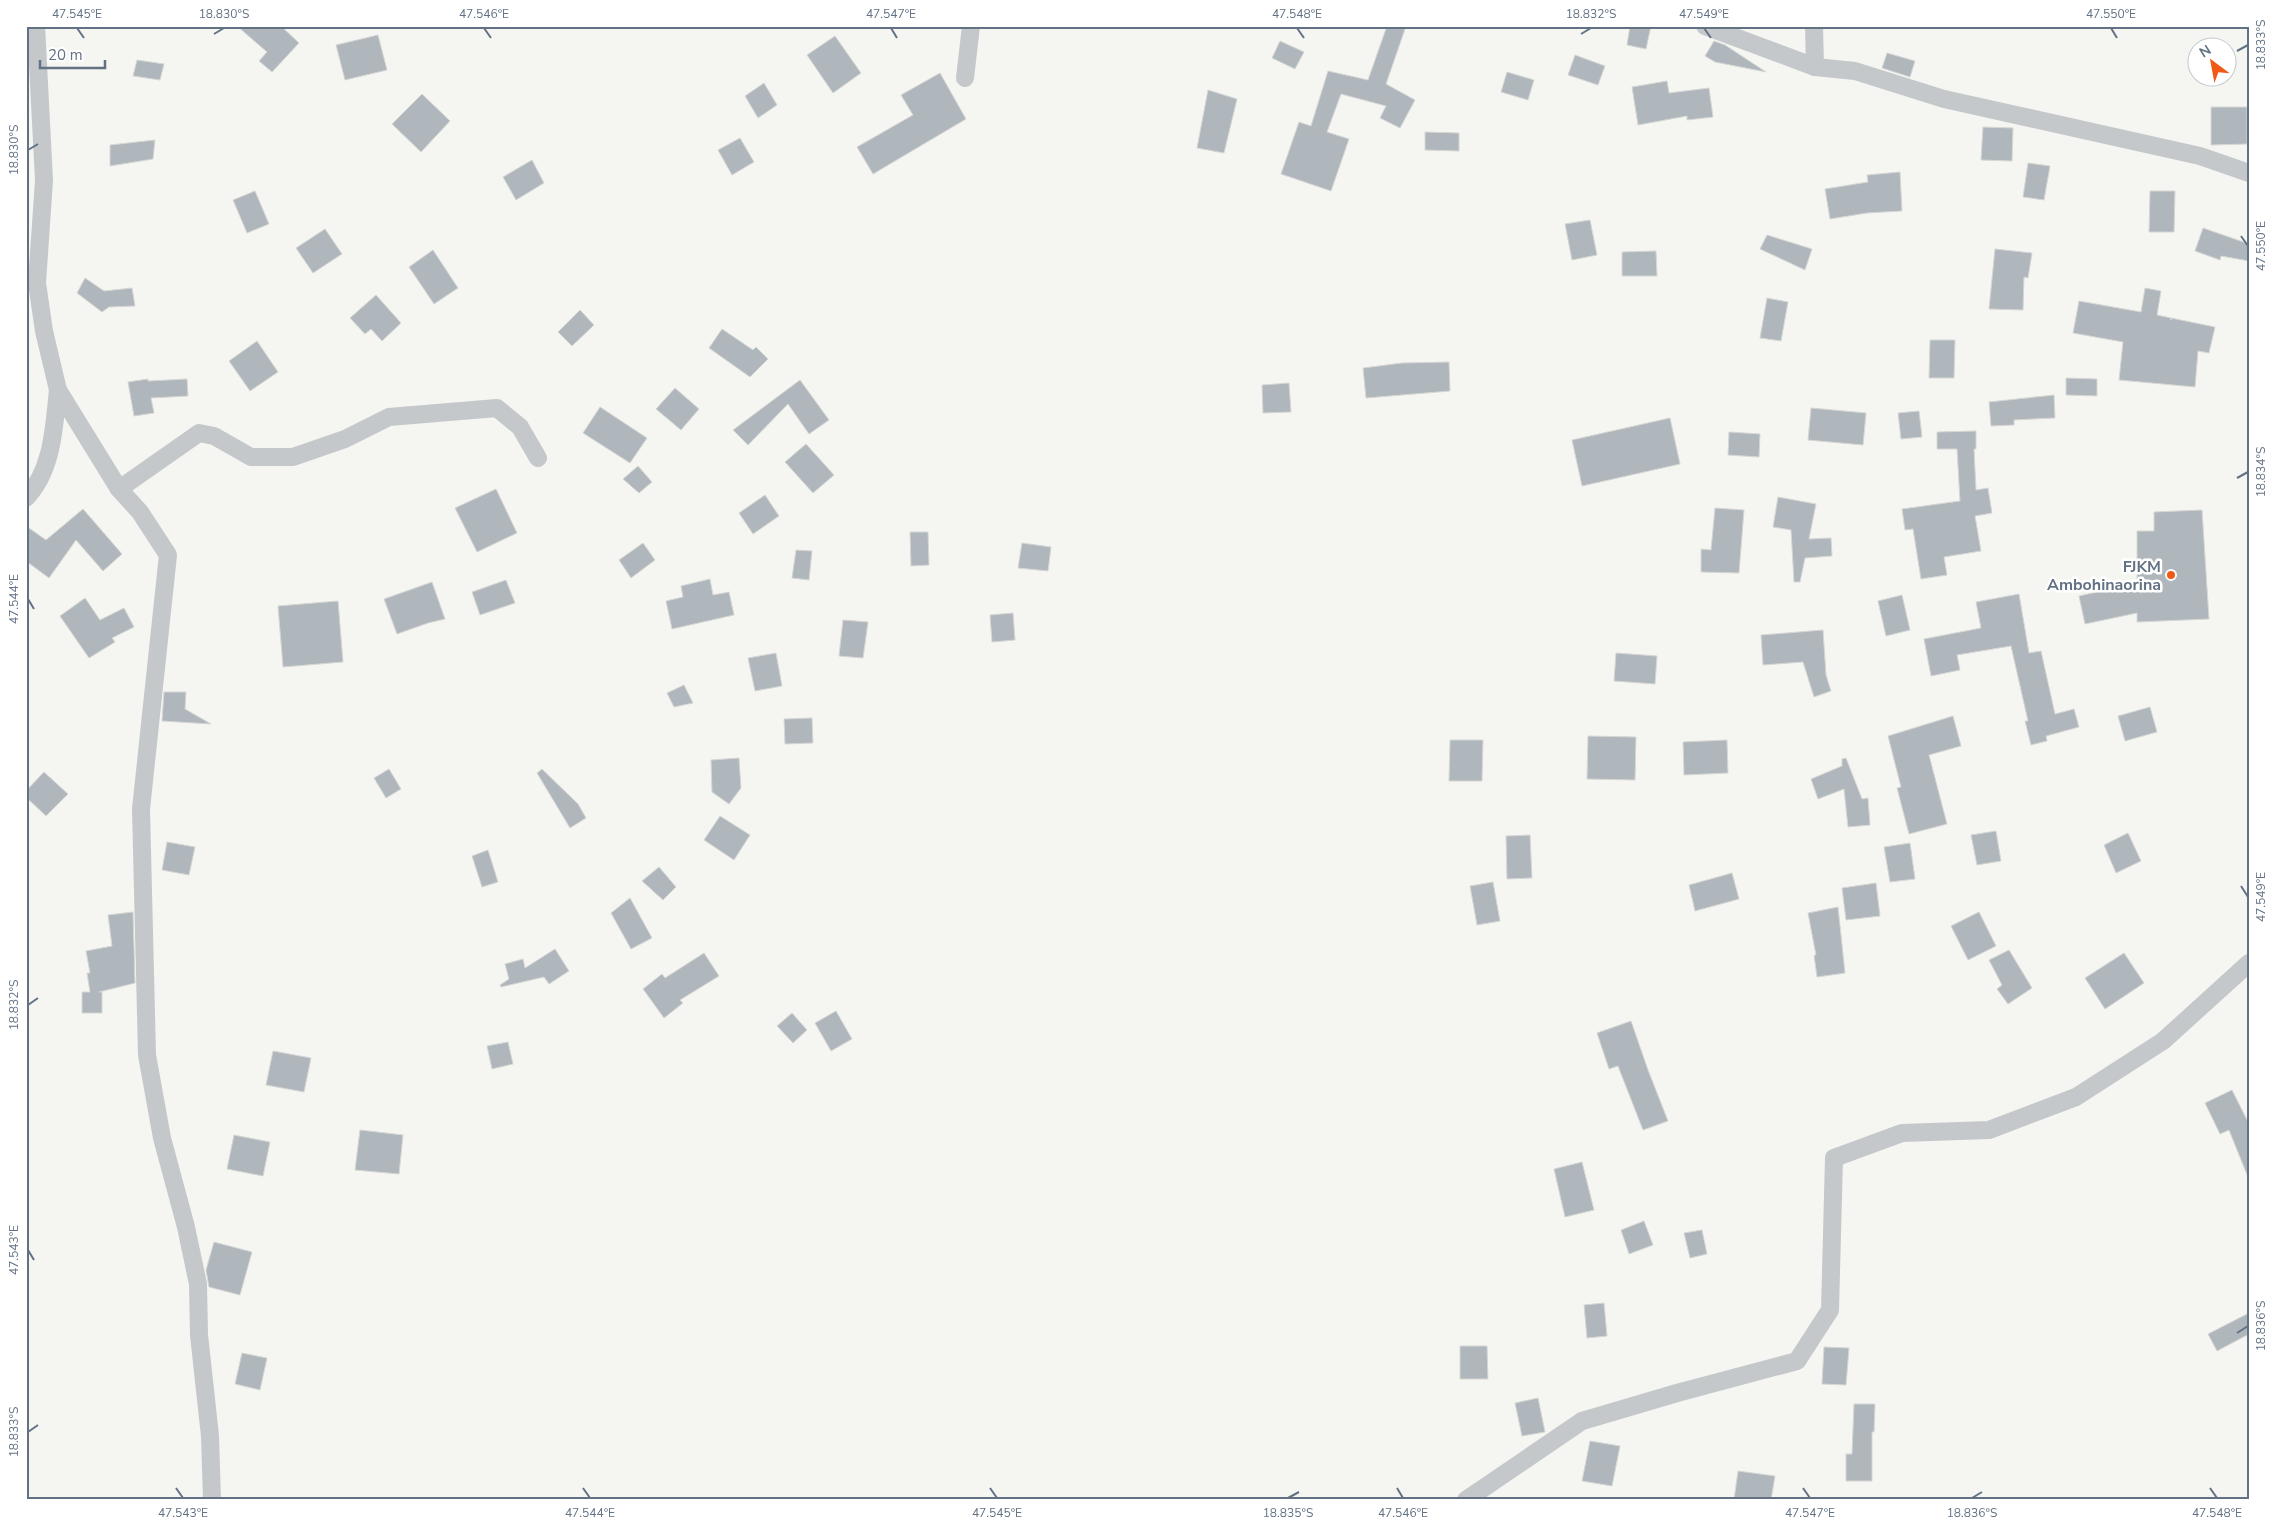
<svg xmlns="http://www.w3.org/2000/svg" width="2275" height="1526" font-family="'Nunito Sans',sans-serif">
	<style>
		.building { fill: #afb6bc; stroke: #d6d7d4 }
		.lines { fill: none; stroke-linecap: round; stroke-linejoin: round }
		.minor { stroke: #c4c8cb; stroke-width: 18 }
		.ticks { fill: none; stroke: #627284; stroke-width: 2 }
		.poi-dot { fill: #ef5b17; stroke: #fff; stroke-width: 2 }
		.labels { text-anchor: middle; stroke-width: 5; stroke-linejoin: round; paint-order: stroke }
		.poi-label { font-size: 16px; font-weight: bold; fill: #627284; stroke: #fff; text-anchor: end }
		.neatline { fill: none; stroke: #627284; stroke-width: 2 }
		.ticks-label { font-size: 12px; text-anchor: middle; fill: #627284 }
	</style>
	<rect width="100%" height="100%" fill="#f5f5f1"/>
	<!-- building -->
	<g class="building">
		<path d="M237,26h44l18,17 -27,29 -13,-11 8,-9z"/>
		<path d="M1387,26l18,3 -19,55 29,16 -15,28 -20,-10 6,-12 -45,-12 -14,38 22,7 -18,52 -50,-17 18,-52 12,4 17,-55 40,9z"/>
		<path d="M1630,26h21l-5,23 -19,-4z"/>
		<path d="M378,35l9,35 -42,10 -9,-35z"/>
		<path d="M835,36l26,37 -28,20 -26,-38z"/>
		<path d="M1280,41l24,11 -9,17 -23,-11z"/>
		<path d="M1714,41l11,4 41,27 -51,-10 -10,-6z"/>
		<path d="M1887,53l28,8 -5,16 -28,-9z"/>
		<path d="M1575,55l30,11 -7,19 -30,-10z"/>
		<path d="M137,60l27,4 -4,16 -27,-4z"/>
		<path d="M1507,72l27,8 -6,20 -27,-8z"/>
		<path d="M940,73l26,46 -93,55 -16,-27 56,-32 -12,-20z"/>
		<path d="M1667,81l2,12 40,-5 4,29 -26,3v-4l-49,9 -6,-38z"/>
		<path d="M764,83l13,22 -19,13 -13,-22z"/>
		<path d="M1208,90l29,9 -13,54 -27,-5z"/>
		<path d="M422,94l28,27 -29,31 -29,-28z"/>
		<path d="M2211,107h36v37l-36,1z"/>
		<path d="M1983,127l30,1 -1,33 -31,-1z"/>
		<path d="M1425,132l34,1v18l-34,-1z"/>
		<path d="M740,138l14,24 -22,13 -14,-25z"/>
		<path d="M155,140l-2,19 -43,7v-21z"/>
		<path d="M532,160l12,23 -28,17 -13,-23z"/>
		<path d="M2028,163l22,3 -6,34 -21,-3z"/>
		<path d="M1900,172l2,39 -35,2 -37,6 -5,-30 43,-7 -1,-7z"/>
		<path d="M255,191l14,33 -22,9 -14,-33z"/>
		<path d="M2150,191h25l-1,41h-25z"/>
		<path d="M1590,220l7,35 -25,5 -7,-36z"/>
		<path d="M2203,228l46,16v17l-28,-5 -1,4 -25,-9z"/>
		<path d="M325,229l17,25 -29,19 -17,-25z"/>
		<path d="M1767,235l45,14 -7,21 -45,-21z"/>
		<path d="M1995,249l37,4 -4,25 -4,-1 -1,33 -34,-1z"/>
		<path d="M433,250l25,38 -24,16 -25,-37z"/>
		<path d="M1656,251l1,25h-35v-24z"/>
		<path d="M85,278l19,13 28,-3 3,18 -26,1 -7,5 -25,-19z"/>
		<path d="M2145,288l16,3 -4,24 14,3v2v-2l44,9 -6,26 -11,-2 -3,36 -76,-7 4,-38 -50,-9 6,-32 62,11z"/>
		<path d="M376,295l25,28 -19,18 -11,-12 -6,5 -15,-16z"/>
		<path d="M1767,298l21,4 -7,39 -21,-3z"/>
		<path d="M580,310l14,15 -22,21 -14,-14z"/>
		<path d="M722,329l31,21 3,-3 12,12 -18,18 -41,-29z"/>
		<path d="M1930,340h25l-1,38h-25z"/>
		<path d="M257,341l21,31 -28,19 -21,-30z"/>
		<path d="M1449,362l1,29 -84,7 -3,-30 39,-5z"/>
		<path d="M2066,378l31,1v17l-31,-1z"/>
		<path d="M148,379v2l39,-2 1,17 -37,2 3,15 -20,3 -6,-34z"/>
		<path d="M800,380l29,40 -20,14 -21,-30 -40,41 -15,-15z"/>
		<path d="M1289,383l2,29 -28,1 -1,-28z"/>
		<path d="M675,388l24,21 -18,21 -25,-21z"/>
		<path d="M2054,395l1,23 -41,2v5l-23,1 -2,-24z"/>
		<path d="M600,407l47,31 -17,25 -47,-30z"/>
		<path d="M1811,408l55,5 -3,32 -55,-5z"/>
		<path d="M1919,411l3,26 -21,2 -3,-26z"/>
		<path d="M1670,418l10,46 -98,22 -10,-46z"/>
		<path d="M1976,431v18h-2l2,41 12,-2 4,25 -17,3 6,35 -37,6 3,18 -26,4 -8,-50 -8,1 -3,-21 58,-8 -3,-52h-20v-17z"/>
		<path d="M1729,432l31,2 -1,23 -31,-2z"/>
		<path d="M806,444l28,31 -21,18 -28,-31z"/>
		<path d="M638,466l14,16 -13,11 -16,-14z"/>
		<path d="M496,489l21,44 -40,19 -22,-44z"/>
		<path d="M765,495l14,21 -26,18 -14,-21z"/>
		<path d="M1778,497l38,7 -7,35 22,-1 1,18 -27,2 -5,24h-6l-3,-52 -18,-3z"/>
		<path d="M1715,508l29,2 -5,63 -38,-1v-23l10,1z"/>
		<path d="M83,509l39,45 -19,17 -27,-31 -27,38 -23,-17v-35l20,14z"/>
		<path d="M2202,510l7,109 -72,3v-9l-52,11 -6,-28 58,-13v-52h17v-19z"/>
		<path d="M910,532h18l1,33 -18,1z"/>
		<path d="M643,543l12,17 -24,18 -12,-18z"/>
		<path d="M1022,543l29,4 -3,24 -30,-3z"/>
		<path d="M796,550l16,1 -3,29 -17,-2z"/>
		<path d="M710,579l3,16 16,-3 5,23 -62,14 -6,-28 17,-4 -2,-11z"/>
		<path d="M506,580l9,23 -35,12 -8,-23z"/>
		<path d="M432,582l13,37 -17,4 -31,11 -13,-35z"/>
		<path d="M2019,594l10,59 12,-2 14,63 19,-5 5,18 -33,9 1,5 -16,4 -6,-24h3l-17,-75 -54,9 3,15 -29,6 -7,-37 57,-11 -5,-26z"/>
		<path d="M1902,595l8,35 -24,6 -8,-35z"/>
		<path d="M85,598l15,22 24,-12 10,19 -22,11 3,4 -26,16 -29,-42z"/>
		<path d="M338,601l5,61 -60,5 -5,-61z"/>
		<path d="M1013,613l2,27 -23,2 -2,-27z"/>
		<path d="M843,620l25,2 -5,36 -24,-2z"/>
		<path d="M1823,630l3,45 5,16 -17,6 -11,-35 -40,3 -2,-30z"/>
		<path d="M776,653l6,33 -27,5 -7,-33z"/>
		<path d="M1616,653l41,3 -2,28 -41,-3z"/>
		<path d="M684,685l9,18 -19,4 -7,-14z"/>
		<path d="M164,692h22l-1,17 26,15 -49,-3z"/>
		<path d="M2150,707l7,25 -32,9 -7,-25z"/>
		<path d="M1953,716l8,30 -32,9 18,69 -38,10 -12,-46 4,-1 -13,-51z"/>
		<path d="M812,718l1,25 -28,1 -1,-25z"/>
		<path d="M1588,736l48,1 -1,43 -48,-1z"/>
		<path d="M1450,740h33l-1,41h-33z"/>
		<path d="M1727,740l1,33 -44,2 -1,-33z"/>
		<path d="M739,758l2,30 -12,16 -17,-12 -1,-32z"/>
		<path d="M1846,758l16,41 6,-1 2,27 -22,2 -4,-38 -26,10 -7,-20 31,-13v-7z"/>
		<path d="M389,769l12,20 -15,9 -12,-20z"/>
		<path d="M542,769l36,35 8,14 -16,10 -33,-55z"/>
		<path d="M44,772l24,22 -22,22 -20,-19v-6z"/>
		<path d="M720,816l30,19 -16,25 -30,-20z"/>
		<path d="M1996,831l5,30 -24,4 -6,-30z"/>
		<path d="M2128,833l13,28 -25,12 -12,-28z"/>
		<path d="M1530,835l2,43 -25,1 -1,-43z"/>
		<path d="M167,842l28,5 -6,28 -27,-5z"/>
		<path d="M1910,843l5,36 -25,3 -6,-35z"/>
		<path d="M488,850l10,32 -16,5 -10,-31z"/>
		<path d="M659,867l17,20 -13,13 -21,-19z"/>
		<path d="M1732,873l7,26 -44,12 -6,-26z"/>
		<path d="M1493,882l7,39 -23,4 -7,-39z"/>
		<path d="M1876,883l4,33 -34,4 -4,-32z"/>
		<path d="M630,898l22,40 -21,11 -20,-36z"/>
		<path d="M1838,907l7,66 -28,4 -3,-22h2l-8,-42z"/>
		<path d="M133,912l2,71 -36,9h3v21h-20v-21h8l-3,-19h3l-4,-22 26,-5 -4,-31z"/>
		<path d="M1979,912l17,34 -28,14 -17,-34z"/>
		<path d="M555,949l14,22 -20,13 -5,-7 -43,10 -1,-2 9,-6 -4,-15 18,-5 2,9z"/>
		<path d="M2009,950l23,38 -24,16 -11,-15 5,-4 -13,-25z"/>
		<path d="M704,953l15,23 -39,24 3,3 -19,15 -21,-29 19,-15 3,4z"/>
		<path d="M2124,953l20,30 -39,26 -20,-31z"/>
		<path d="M836,1011l16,28 -21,12 -16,-28z"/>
		<path d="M792,1013l15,17 -14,13 -16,-17z"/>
		<path d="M1631,1021l17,49 20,51 -25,9 -25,-64 -9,3 -12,-36z"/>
		<path d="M508,1042l5,22 -21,5 -5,-23z"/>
		<path d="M273,1051l38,7 -7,34 -38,-7z"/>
		<path d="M2232,1090l17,34 -1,53 -19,-47 -9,4 -15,-31z"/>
		<path d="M360,1130l43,5 -4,39 -44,-4z"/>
		<path d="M234,1135l36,7 -7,34 -36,-7z"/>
		<path d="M1582,1162l12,48 -29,7 -11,-48z"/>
		<path d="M1644,1221l9,24 -24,9 -8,-24z"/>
		<path d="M1702,1230l5,24 -17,4 -6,-25z"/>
		<path d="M214,1242l38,10 -12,43 -31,-8 -3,-17z"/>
		<path d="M1604,1303l3,33 -20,2 -3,-33z"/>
		<path d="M2249,1313v21l-32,17 -9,-17z"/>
		<path d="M1460,1346h27l1,33h-28z"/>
		<path d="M1824,1347l25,1 -3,37 -24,-1z"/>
		<path d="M242,1353l25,5 -7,32 -25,-6z"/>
		<path d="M1538,1398l7,34 -23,4 -7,-33z"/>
		<path d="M1854,1404h21l-1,28h-2v49h-26v-27h6z"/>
		<path d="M1590,1441l30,5 -8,40 -30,-5z"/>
		<path d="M1738,1471l37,5 -4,24h-37z"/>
	</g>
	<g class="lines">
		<!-- minor -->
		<g class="minor">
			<path d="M36,26l8,154 -7,103 7,48 14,59 61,99 21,23 28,43 -27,254 6,246 15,83 24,89 12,57 1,51 11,101 2,64"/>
			<path d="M1705,26l110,41 40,4 89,28 256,57 49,17"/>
			<path d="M1814,26l1,41"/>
			<path d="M965,78l6,-52"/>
			<path d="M119,489l80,-56 15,3 37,21h42l52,-18 44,-22 108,-9 23,19 18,31"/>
			<path d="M26,498c27,-28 28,-72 32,-108"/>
			<path d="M1466,1500l116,-79 95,-28 120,-32 33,-51 4,-152 68,-25 87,-3 87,-33 87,-56 86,-78"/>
		</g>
	</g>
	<!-- ticks -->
	<path class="ticks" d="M77,28l7,10M484,28l7,10M891,28l6,10M1297,28l7,10M1704,28l7,10M2111,28l6,10M214,34l10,-6M1581,34l10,-6M2237,51l11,-6M28,150l10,-6M2241,236l7,10M2237,478l11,-6M28,599l6,10M2241,886l7,11M28,1005l10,-7M28,1250l6,10M2237,1333l11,-7M28,1432l10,-7M176,1488l7,10M583,1488l7,10M990,1488l7,10M1397,1488l6,10M1803,1488l7,10M2210,1488l7,10M1288,1498l11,-6M1972,1498l10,-6"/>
	<!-- markers -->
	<circle class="poi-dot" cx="2171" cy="575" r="5"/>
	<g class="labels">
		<!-- poi labels -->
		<g class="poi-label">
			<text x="2161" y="572">FJKM<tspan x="2161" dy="18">Ambohinaorina</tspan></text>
		</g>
	</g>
	<!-- border -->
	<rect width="2275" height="1526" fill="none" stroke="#ffffff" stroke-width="55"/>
	<!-- north arrow -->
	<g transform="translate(2212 62) rotate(328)"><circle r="24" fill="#ffffff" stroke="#c0c7ce"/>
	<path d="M0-4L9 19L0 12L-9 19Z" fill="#ef5b17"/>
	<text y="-8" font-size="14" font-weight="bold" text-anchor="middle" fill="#627284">N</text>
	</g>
	<!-- scale -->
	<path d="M40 60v8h65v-8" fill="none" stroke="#627284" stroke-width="2.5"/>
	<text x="48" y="60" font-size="15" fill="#627284" stroke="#ffffff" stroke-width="4" paint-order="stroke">20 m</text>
	<rect x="28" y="28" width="2220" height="1470" class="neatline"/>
	<g class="ticks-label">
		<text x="77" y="18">47.545°E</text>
		<text x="224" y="18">18.830°S</text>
		<text x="484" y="18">47.546°E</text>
		<text x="891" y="18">47.547°E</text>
		<text x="1297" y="18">47.548°E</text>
		<text x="1591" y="18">18.832°S</text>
		<text x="1704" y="18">47.549°E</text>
		<text x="2111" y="18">47.550°E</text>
		<text transform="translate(2261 45) rotate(-90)" y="4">18.833°S</text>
		<text transform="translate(14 150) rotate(-90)" y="4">18.830°S</text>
		<text transform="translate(2261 246) rotate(-90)" y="4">47.550°E</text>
		<text transform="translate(2261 472) rotate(-90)" y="4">18.834°S</text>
		<text transform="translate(14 599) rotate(-90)" y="4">47.544°E</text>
		<text transform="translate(2261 897) rotate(-90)" y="4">47.549°E</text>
		<text transform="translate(14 1005) rotate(-90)" y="4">18.832°S</text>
		<text transform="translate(14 1250) rotate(-90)" y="4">47.543°E</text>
		<text transform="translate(2261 1326) rotate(-90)" y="4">18.836°S</text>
		<text transform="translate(14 1432) rotate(-90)" y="4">18.833°S</text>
		<text x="183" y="1517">47.543°E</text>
		<text x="590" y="1517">47.544°E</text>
		<text x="997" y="1517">47.545°E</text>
		<text x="1288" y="1517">18.835°S</text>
		<text x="1403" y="1517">47.546°E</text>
		<text x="1810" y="1517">47.547°E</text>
		<text x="1972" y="1517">18.836°S</text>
		<text x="2217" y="1517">47.548°E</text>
	</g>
</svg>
